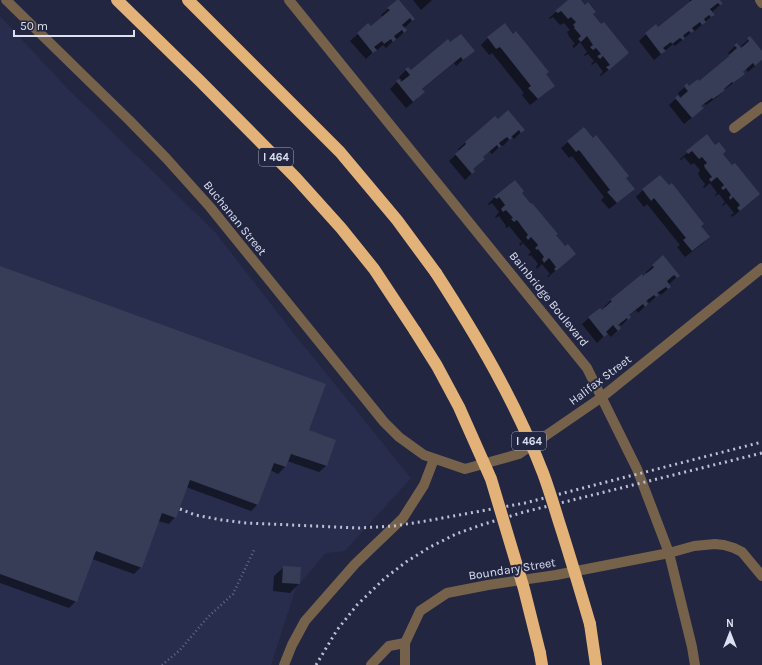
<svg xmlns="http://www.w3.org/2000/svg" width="762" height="665" font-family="Karla,sans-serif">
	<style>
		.built { fill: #282d4d }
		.shadow { fill: #0007; fill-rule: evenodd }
		.building { fill: #373c57 }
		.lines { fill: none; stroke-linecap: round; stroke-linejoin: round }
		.path { stroke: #676b82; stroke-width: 2.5; stroke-dasharray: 1 3; stroke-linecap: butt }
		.minor { stroke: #76624b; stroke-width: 10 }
		.highway { stroke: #e3b278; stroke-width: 12 }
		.rail { stroke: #bcc0d3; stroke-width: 3; stroke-dasharray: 2 4; stroke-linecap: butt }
		.highway-bridge { stroke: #e3b278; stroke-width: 12 }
		.labels { text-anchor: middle; stroke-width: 4; stroke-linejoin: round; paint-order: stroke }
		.shield { fill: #222640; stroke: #a4a8bd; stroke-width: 1 }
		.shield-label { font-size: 11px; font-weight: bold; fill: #dce0f2 }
		.street-label { font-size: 12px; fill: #dce0f2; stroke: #222640 }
	</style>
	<rect width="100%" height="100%" fill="#222640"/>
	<!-- built -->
	<path class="built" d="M0,16l66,71 149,145 76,98 120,148 -66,73 -19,2 -30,35 -25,77h-271z"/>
	<!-- shadow -->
	<g class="shadow">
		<path d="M413,0h19l-11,10z"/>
		<path d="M570,0h10l12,14 29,45 -20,17 -1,-1 3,-3 -7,-10 -4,3 -1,-1 3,-3 -6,-7 -3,2 -1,-1 3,-3 -7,-10 -6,6 -2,-2 3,-2 -7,-9h1l-2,-3 3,-2 -6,-7 -4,2 -7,-8 -3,2 -1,-1z"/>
		<path d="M689,0h29l3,4 -9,8 1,3 -18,16 -1,-1 -19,16 -2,-2 -19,16 -15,-19 17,-16 2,3 33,-26z"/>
		<path d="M388,9l26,10 -10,9 2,2 -9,9 -1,-1 -10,10 -3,-3 -6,5 -1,-1 -10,10 -16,-18 18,-16 3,3 12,-11 -2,-2z"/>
		<path d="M488,38l57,36 9,12 -7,6 -17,13 -8,-10 2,-2 -32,-40 -3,2 -8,-10z"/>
		<path d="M750,38l12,15v7l-14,12 -2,-3 -4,4 1,1 -7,7 -11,8 -8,8 -11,8 -2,-1 -3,2 -6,9 -11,9 -15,-19 9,-8 1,2 2,-1 -3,-5 7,-6 4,1 9,-6 32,-27 -2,-2 9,-9 4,5 2,-1 -2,-2zM685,88h2l4,7z"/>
		<path d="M450,43l23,8 -17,15 -2,-3 -33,27 -4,9 -11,9 -16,-19 7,-7 4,1 2,-1 -4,-5 9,-9 3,3z"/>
		<path d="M495,118l2,2 26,10 -9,9 -2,-3 -8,9 -2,1 -1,-1 -9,9 -3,-3 -7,6 -10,12 2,2 -9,9 -16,-19 11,-10 -2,-2 7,-6z"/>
		<path d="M706,136l16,18 30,47 -20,16 -1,-2 3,-2 -8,-10 -3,3 -1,-1 3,-3 -6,-8 -4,2v-1l2,-2 -7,-10 -6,5 -1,-1 2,-3 -6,-8v-1l-1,-2 2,-3 -6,-7 -3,2 -7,-8 -3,3 -1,-1z"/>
		<path d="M568,142l57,36 9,11 -7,6 -18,14 -8,-9 3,-3 -32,-41 -3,2 -8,-10z"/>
		<path d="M643,190l57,36 9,11 -7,7 -17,13 -8,-10 3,-2 -33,-41 -3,3 -8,-10z"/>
		<path d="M521,193l44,54 10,7 -27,23 -1,-1 3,-2 -8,-10 -5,5 -1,-2 2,-3 -7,-9 -1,1 -2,-1 3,-3 -8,-9 -3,3 -1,-2 3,-2 -13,-16 -2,2 -2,-1 1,-1 -7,-10 -3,2 -1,-1 4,-5 -7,-9 -3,2 -1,-1 7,-7z"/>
		<path d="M663,257l15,19 -10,9 2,2 -9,8 -2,-2 -2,1 1,1 -9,8 -2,-3 -2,2 2,2 -9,9 -2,-3 -7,5 1,2 -9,9 -1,-2 -2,2 2,2 -9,9 -4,-4 -10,10 -15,-19 7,-6 12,-7 4,-3 -1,-1 7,-7 36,-26 -1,-2z"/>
		<path d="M0,267l307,164 28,10 -9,25 -7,6 -32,-11 -2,6 -7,7 -8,-4 -12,34 -7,7 -65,-24 -11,30 -6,7 -11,-3 -17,46 -7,7 -42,-15 -16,42 -7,7 -69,-25z"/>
		<path d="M284,567l15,17 -9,9 -17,-2 1,-15z"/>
	</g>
	<!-- building -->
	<g class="building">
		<path d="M397,0h2l16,19 -3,2 -2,-3 -8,7 5,5 -3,3 -2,-3 -8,6 2,3 -3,3 -2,-3 -7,5 -2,-3 -8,6 3,3 -4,3 -16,-20 11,-10 3,3 19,-16 -3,-2z"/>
		<path d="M568,0h13l4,5 3,-3 8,10 -3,2 8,10 3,-2 25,31 -20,17 -3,-3 4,-2 -7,-9 -3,3 -3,-3 4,-2 -5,-6 -3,2 -3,-3 3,-2 -6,-9 -6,6 -3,-3 3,-3 -7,-8 1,-1 -2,-2 3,-3 -5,-5 -3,2 -7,-8 -3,2 -3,-2z"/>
		<path d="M692,0h28l3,4 -3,1 -2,-2 -8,6 5,6 -4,2 -2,-2 -5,4 2,3 -4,3 -2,-3 -8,6 2,3 -3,2 -2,-2 -4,3 -2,2 2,2 -2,2 -3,-2 -8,6 -1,-2 -8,6 3,3 -5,3 -16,-21 11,-9 2,3z"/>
		<path d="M505,23l8,11 3,-3 33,41 -3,2 9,12 -17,13 -10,-11 3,-2 -31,-39 -4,2 -9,-12z"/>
		<path d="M461,34l14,17 -12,9 -2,-3 -39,32 3,3 -12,10 -17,-21 3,-2 2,3 9,-7 -5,-6 3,-2 3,3 37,-31 2,3z"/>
		<path d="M750,36l12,15v9l-7,6 -2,-3 -10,9 2,2 -12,9 -1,-1 -8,7 1,1 -12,9 -1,-1 -11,8 3,2 -12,10 -17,-20 3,-3 2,3 8,-7 -4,-5 3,-3 2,3 9,-7 1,2 30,-25v-1l8,-7 -3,-3 3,-2 4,5 8,-7 -2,-3z"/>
		<path d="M508,110l17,20 -4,3 -2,-3 -8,7 1,1 -2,2 -3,-3 -8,6 2,3 -2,2 -2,-3 -14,12 2,2 -12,10 2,2 -3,3 -17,-20 11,-10 -1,-2 30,-26 3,3z"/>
		<path d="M584,127l9,11 3,-3 33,41 -3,2 9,11 -18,14 -10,-11 3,-2 -31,-40 -3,2 -9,-11z"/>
		<path d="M707,134l8,11 4,-3 7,9 -3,3 9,11 3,-2 25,31 -20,17 -3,-3 3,-3 -7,-8 -3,3 -1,-3 2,-2 -5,-7 -3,2 -2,-2 3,-3 -7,-8 -6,5 -2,-3 3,-2 -7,-9 -1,-3 3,-2 -5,-6 -3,2 -7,-8 -4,3 -2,-3z"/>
		<path d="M660,175l9,10 3,-2 10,13 22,28 -3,2 9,11 -18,14 -9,-11 3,-2 -32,-40 -3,3 -9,-12z"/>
		<path d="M515,180l9,11 -2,2 9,11 1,-1 26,31 -2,1 9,11 3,-2 8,10 -20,17 -2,-2 2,-2 -7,-9 -5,5 -2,-4 2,-2 -6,-8 -1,1 -2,-2 3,-3 -7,-8 -3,3 -2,-3 2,-2 -11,-15 -3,2 -3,-3 2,-1 -7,-8 -3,2 -2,-3 4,-4 -6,-8 -2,2 -3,-2z"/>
		<path d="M663,255l17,21 -3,2 -3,-3 -7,6 4,6 -3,2 -2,-2 -9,6 2,2 -3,2 -2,-2 -8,6 2,3 -3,3 -2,-3 -14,11 2,2 -3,3 -1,-2 -9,7 3,3 -3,3 -5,-6 -7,7 2,2 -4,3 -16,-20 12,-9 2,2 10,-9 -2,-1 32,-26 1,2 9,-7 2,-2 -2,-2z"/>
		<path d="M0,266l326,118 -17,46 27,10 -9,26 -36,-12 -5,13 -12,-4 -16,42 -68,-25 -14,38 -14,-5 -20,55 -46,-17 -19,51 -77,-28z"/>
		<path d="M283,566l18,1 -1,17 -18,-1z"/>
	</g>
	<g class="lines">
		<!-- path -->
		<path class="path" d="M162,665l18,-15 27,-32 26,-24 22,-46"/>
		<!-- minor -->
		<g class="minor">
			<path d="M6,0l85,83 38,37 37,38 44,49 174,215 15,15 25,18 41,14 54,-15 83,-57 160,-129"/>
			<path d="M289,0l298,368 50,101 32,84 23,94 3,18"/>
			<path d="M760,0l2,3"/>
			<path d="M734,128l28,-21"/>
			<path d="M284,665l8,-20 13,-24 50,-57 48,-46 21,-33 10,-26"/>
			<path d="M371,665l18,-19 16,-3"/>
			<path d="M405,665v-22l15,-32 27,-18 41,-8 68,-10 113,-22 25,-7 21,-2 9,1 10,3 8,4 20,24"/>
		</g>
		<!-- highway -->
		<g class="highway">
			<path d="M117,0l82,80 97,98 45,50 33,41 41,62"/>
			<path d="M188,0l152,152 57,68 39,53"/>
			<path d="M590,624l6,41"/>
			<path d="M540,653l2,12"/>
		</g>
		<!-- rail -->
		<g class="rail">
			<path d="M180,509l15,6 27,5 24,3 113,5 35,-2 32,-5 99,-18 237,-61"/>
			<path d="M316,665l21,-35 20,-25 28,-27 21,-16 24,-15 26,-13 25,-9 43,-13 238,-59"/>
		</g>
		<!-- highway-bridge -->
		<g class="highway-bridge">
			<path d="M436,273c42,65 79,128 107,200 6,16 11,33 16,49 11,34 21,68 31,102"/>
			<path d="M415,331l22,35 22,41 32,72 33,110 16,64"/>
		</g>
	</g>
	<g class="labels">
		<!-- shield labels -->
		<g class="shield">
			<rect x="259" y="148" width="34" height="18" rx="3"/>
			<rect x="512" y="432" width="34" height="18" rx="3"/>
		</g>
		<g class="shield-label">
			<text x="276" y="161">I 464</text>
			<text x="529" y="445">I 464</text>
		</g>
		<!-- street labels -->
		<g class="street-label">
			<text transform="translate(235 218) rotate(51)" y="4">Buchanan Street</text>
			<text transform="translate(549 299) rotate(51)" y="4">Bainbridge Boulevard</text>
			<text transform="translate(600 380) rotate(-37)" y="4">Halifax Street</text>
			<text transform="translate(512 569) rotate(-9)" y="4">Boundary Street</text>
		</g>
	</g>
	<!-- north arrow -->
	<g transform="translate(730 633)" stroke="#222640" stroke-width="3" paint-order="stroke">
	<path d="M0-3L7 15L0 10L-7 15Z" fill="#dce0f2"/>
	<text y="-6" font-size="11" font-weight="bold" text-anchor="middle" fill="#dce0f2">N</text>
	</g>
	<!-- scale -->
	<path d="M14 30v6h120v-6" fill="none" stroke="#dce0f2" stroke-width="2"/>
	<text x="20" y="30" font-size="12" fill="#dce0f2" stroke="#222640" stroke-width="3" paint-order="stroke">50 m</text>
</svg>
